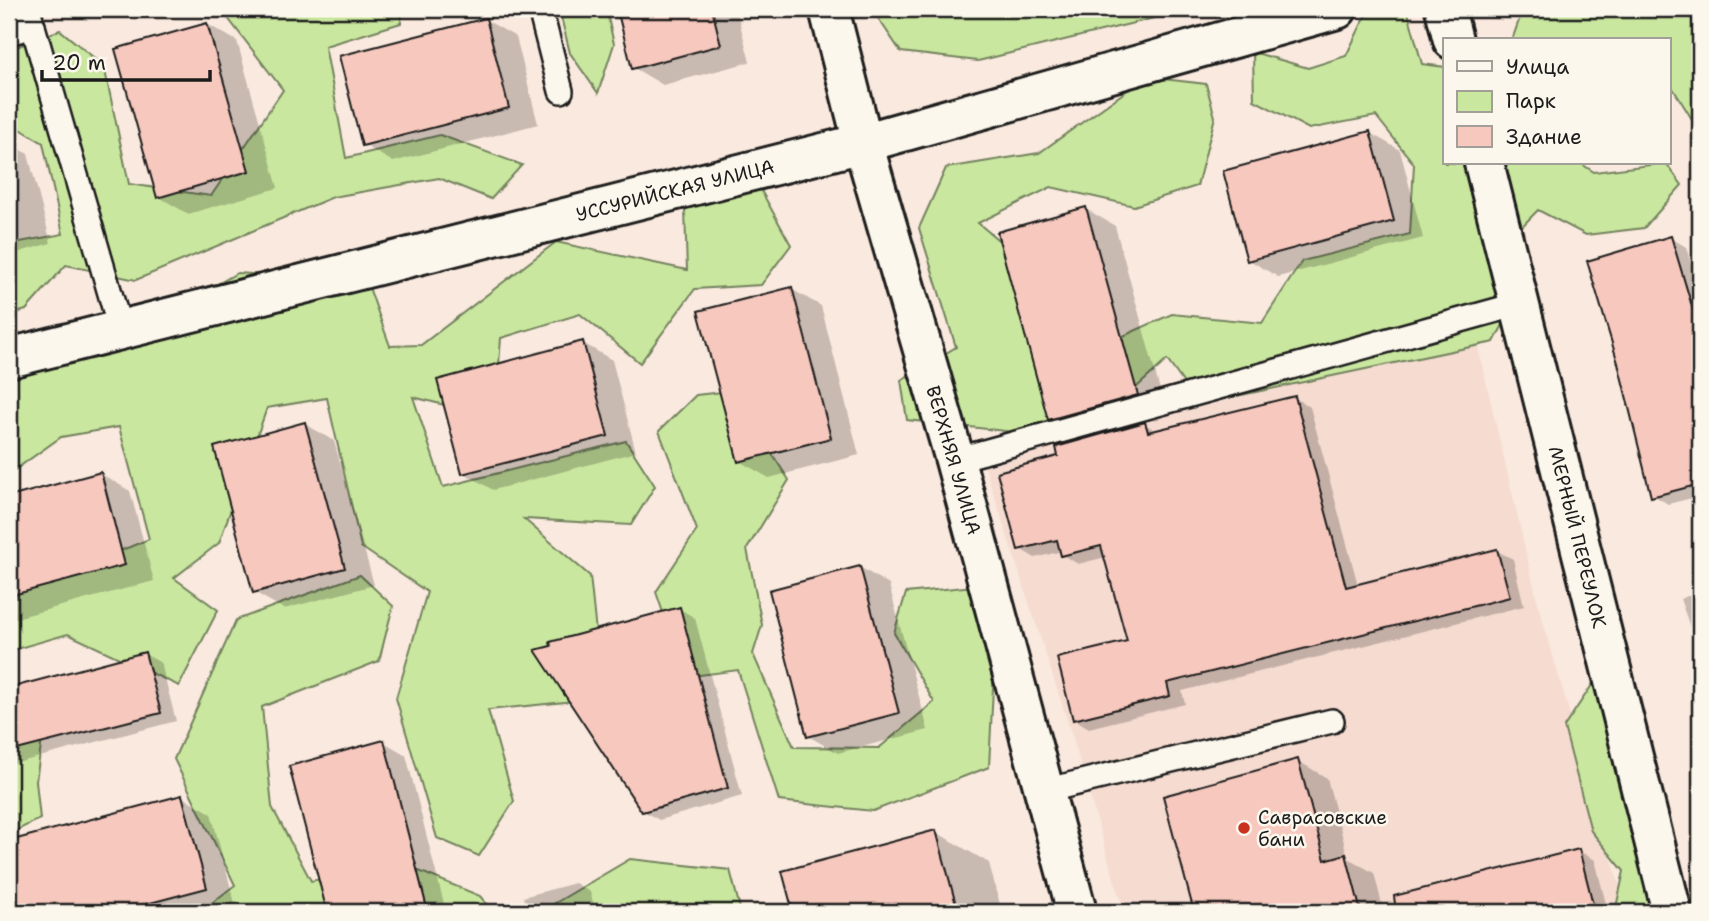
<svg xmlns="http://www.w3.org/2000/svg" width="1709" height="921" font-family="'Shantell Sans',sans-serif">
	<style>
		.built { fill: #f5dbd0 }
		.green { fill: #cae79f; stroke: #73825e; stroke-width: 2 }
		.shadow { fill: #0003 }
		.building { fill: #f7c8bd; stroke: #1c1c1c; stroke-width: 2 }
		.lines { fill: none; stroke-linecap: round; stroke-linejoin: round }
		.service-casing { stroke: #1c1c1c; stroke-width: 28 }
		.minor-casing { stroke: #1c1c1c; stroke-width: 44 }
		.service { stroke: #fbf7ec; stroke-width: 23 }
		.minor { stroke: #fbf7ec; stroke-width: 38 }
		.poi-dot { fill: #c8321e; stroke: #fbf7ec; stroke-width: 2.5 }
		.labels { text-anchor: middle; stroke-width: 5; stroke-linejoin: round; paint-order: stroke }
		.street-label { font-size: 19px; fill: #1c1c1c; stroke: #fbf7ec }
		.poi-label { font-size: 19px; fill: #1c1c1c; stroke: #fbf7ec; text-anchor: start }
	</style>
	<rect width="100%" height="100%" fill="#fae9de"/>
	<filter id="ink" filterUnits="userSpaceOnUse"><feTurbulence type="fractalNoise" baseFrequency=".0143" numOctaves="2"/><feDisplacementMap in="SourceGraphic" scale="14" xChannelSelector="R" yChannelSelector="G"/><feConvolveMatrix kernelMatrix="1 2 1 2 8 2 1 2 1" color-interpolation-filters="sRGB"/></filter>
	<g filter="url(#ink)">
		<!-- built -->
		<path class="built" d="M1475,335l64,273 88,304h-503l-52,-177 -88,-271z"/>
		<!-- green -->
		<g class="green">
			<path d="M221,9h181l-1,14 -76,23 21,112 94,-23 82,30 -31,34 -52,-21 -106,19 -197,83 -70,-15 -40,45 -17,5v-71l54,-10 -20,-91 -34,-21v-72l51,-20 44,36 25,118 82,12 72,-106z"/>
			<path d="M559,9h47l8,35 -16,49 -28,-40z"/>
			<path d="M872,9h319l-213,52 -77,-9z"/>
			<path d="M1407,9l15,55 23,3v96h135l14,9 72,-9 16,22 -38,43 -58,7 -48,-25 -45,46 32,27 -31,59 -295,62 -32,-44 -58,52 -95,20 -107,-12 -6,-40 55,-33 -37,-119 27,-60 93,-15 107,-76 60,7 9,33 -18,69 -63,20 -83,-19 -73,36 61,51 40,82 93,-42 90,9 40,-62 108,-27 4,-70 -38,-48 -67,13 -55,-29 -1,-48 55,16 38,-12 20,-41z"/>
			<path d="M1523,9h165l12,31v92l-31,-50v-42h-157z"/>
			<path d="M747,165l44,80 -30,40 -66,4 -55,74 -60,-49 -79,24 -6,80 -82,-21 30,90 183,-46 29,45 -24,39 -107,-6 66,57 13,122 -115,12 26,91 -35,55 -42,-18 -41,-140 31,-106 -66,-45 -34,-149 -60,10 -48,135 -45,35 44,32 -39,76 -111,-52 -59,17v-54l140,-58 -30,-112 -58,10 -52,37v-103l79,-13 149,-85 130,9 23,64 31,-1 135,-103 131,28 -3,-90z"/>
			<path d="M731,391l58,89 -42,69 15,76 -9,29 41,93 85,1 55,-46 -40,-69 12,-40 68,-7 21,61 -6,120 -116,44 -94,-10 -41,-131 -53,7 -29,-85 41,-62 -38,-99 37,-36z"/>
			<path d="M360,575l33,31 -14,55 -117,46 10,100 39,74 91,-17 78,32 13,16h-293l35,-27 -61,-126 62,-139z"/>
			<path d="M1594,682l33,24 24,89 -12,67 37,50h-61l9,-41 -33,-40 -27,-104z"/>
			<path d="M44,725l-8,56 4,38 -31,15v-104z"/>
			<path d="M630,859l100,11 11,42h-201z"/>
		</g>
		<!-- shadow -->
		<g class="shadow">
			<path d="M618,9h118l14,53 -87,23 -29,-17z"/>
			<path d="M486,20l30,17 22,87 -145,38 -29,-17z"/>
			<path d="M207,24l30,17 41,147 -90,26 -29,-17z"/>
			<path d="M1370,133l30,17 23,88 -145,39 -29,-17z"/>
			<path d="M9,143l19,11 23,89 -42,12z"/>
			<path d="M1086,209l29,17 51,186 -87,24 -29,-17z"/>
			<path d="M1671,238l15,9 14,47v202l-32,8 -15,-9z"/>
			<path d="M791,289l30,17 38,149 -90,23 -30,-17z"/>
			<path d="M583,343l29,17 24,92 -143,38 -29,-17z"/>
			<path d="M1295,398l15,9 48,178 139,-34 16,8 11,47 -342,85 3,13 -96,24 -15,-9 56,-77 -24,-85 -28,7 -15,-9 -1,-4 -27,7 -15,-9 40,-92 85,-33 13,8z"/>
			<path d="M305,424l29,17 40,144 -90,24 -30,-17z"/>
			<path d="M101,474l29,17 24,90 -145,39v-122z"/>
			<path d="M860,567l29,18 39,145 -90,23 -30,-17z"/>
			<path d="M1700,591v64l-20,-56z"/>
			<path d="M680,609l15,9 47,178 -83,24 -16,-9z"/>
			<path d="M145,654l16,9 15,58 -167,44v-76z"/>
			<path d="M384,742l22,13 40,157h-59l-14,-51z"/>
			<path d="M1298,761l29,17 21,80 26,15 10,39h-188l-31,-115z"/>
			<path d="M181,796l30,17 24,91 -29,8h-197v-69z"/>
			<path d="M936,832l53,31 13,49h-207l-11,-40z"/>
			<path d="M1579,851l16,9 13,52h-157l-6,-27z"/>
			<path d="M575,883l15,9 6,20h-67l-6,-15z"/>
		</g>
		<!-- building -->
		<g class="building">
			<path d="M617,9h95l9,36 -89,24z"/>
			<path d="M486,18l23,90 -147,38 -23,-90z"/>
			<path d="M207,23l42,148 -92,27 -42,-149z"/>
			<path d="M1370,131l24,90 -147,40 -24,-90z"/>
			<path d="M1086,207l52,188 -90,25 -51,-188z"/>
			<path d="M1671,236l29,97v151l-49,13 -33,-134 -31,-102z"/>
			<path d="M792,287l39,151 -93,24 -40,-151z"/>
			<path d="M583,341l25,95 -146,38 -25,-94z"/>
			<path d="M1295,396l51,191 151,-38 13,48 -343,86 3,13 -97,24 -16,-62 70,-17 -26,-95 -40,10 -4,-16 -39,10 -21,-78 61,-16 -2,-9 89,-25 3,10z"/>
			<path d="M305,422l40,146 -92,25 -39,-146z"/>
			<path d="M101,472l24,93 -116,31v-99z"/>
			<path d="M860,566l39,147 -92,24 -38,-147z"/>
			<path d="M680,607l48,181 -86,24 -107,-162 16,-4 -1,-4z"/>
			<path d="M145,652l16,61 -152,39v-64z"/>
			<path d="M384,740l44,172h-101l-38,-146z"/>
			<path d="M1298,759l27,101 21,-6 15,58h-167l-31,-116z"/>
			<path d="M182,795l25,93 -91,24h-107v-71z"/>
			<path d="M936,830l22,82h-165l-11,-41z"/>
			<path d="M1579,849l16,63h-199l-2,-16z"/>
		</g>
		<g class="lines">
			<defs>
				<g id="service">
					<path d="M28,9l92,319"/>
					<path d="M540,9l21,82"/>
					<path d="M9,33l24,-7"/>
					<path d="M955,460l564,-156"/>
					<path d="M1044,791l288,-70"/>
				</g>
				<g id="minor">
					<path d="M829,9l34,134 92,317 122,452"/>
					<path d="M1445,9l8,31"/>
					<path d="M1484,163l188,749"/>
					<path d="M9,358l854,-215 474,-134"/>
				</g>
			</defs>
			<!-- service casing -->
			<use href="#service" class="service-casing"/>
			<!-- minor casing -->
			<use href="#minor" class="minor-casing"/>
			<!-- service -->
			<use href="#service" class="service"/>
			<!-- minor -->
			<use href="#minor" class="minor"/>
		</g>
	</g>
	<!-- markers -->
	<circle class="poi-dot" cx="1244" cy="828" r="7"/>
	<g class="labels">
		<!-- street labels -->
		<g class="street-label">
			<text transform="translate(675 190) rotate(-14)" y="7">УССУРИЙСКАЯ УЛИЦА</text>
			<text transform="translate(954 460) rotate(74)" y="7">ВЕРХНЯЯ УЛИЦА</text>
			<text transform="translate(1578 537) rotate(76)" y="7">МЕРНЫЙ ПЕРЕУЛОК</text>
		</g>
		<!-- poi labels -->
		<g class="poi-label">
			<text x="1258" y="824">Саврасовские<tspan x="1258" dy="22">бани</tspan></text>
		</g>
	</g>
	<!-- margin -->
	<rect width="1709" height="921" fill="none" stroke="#fbf7ec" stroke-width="35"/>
	<rect x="18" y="18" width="1674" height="886" fill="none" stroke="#1c1c1c" stroke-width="2.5" filter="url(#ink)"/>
	<!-- legend -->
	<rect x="1443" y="38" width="228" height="126" fill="#fbf7ec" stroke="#a29f99" stroke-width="2"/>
	<rect x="1457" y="61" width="35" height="10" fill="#fbf7ec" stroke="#a29f99" stroke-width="2"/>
	<text x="1506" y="74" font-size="21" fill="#1c1c1c">Улица</text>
	<rect x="1457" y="91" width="35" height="21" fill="#cae79f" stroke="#a29f99" stroke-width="2"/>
	<text x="1506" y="108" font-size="21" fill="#1c1c1c">Парк</text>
	<rect x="1457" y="126" width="35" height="21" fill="#f7c8bd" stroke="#a29f99" stroke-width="2"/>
	<text x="1506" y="144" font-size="21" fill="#1c1c1c">Здание</text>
	<!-- scale -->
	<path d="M42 70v10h168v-10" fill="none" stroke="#1c1c1c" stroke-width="3.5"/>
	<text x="52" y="70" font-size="21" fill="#1c1c1c" stroke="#fbf7ec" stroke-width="5" paint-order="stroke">20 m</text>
</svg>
